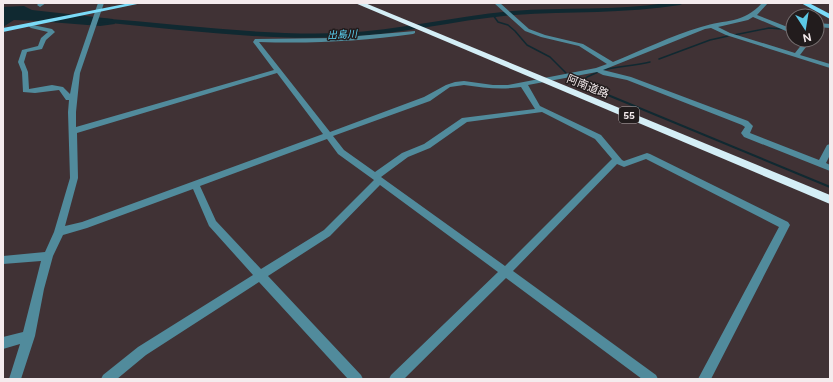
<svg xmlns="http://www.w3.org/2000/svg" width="833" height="382" font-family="Figtree,'Noto Sans JP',sans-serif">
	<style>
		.water { fill: #102931 }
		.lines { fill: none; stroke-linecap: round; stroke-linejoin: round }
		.stream-far1 { stroke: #102931; stroke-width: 1.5 }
		.stream { stroke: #102931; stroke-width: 2 }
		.river { fill: #102931; fill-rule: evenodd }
		.minor { fill: #518b9c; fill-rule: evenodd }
		.major { fill: #7bdbf8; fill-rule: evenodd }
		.highway { fill: #d4eef6; fill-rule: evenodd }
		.labels { text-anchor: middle; stroke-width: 3; stroke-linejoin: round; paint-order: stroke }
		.far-water-label { font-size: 10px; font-style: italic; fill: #5bd3f4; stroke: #221c1d }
		.shield { fill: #221c1d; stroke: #b5adaf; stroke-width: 1 }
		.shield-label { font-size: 10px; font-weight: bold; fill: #f4ebed }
		.street-label { font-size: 11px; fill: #f4ebed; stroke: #221c1d }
	</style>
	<rect width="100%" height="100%" fill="#403235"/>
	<!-- water -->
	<path class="water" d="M24,6l8,4 81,9 2,5 -15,2 -63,-5 -23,-1 -11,7v-20z"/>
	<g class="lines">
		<!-- stream-far1 -->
		<g class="stream-far1">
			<path d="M493,15l5,7 10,3 7,6 12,14 23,12 16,16"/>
			<path d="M734,35l35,-7 13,1"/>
			<path d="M659,59l51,-19 18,-4"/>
			<path d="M603,70c16,-4 31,-4 47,-8"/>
			<path d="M573,77l10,4 4,-4 11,-5"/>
			<path d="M583,81c8,4 14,9 22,13"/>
		</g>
		<!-- stream -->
		<path class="stream" d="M603,93l227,94"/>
		<!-- river -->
		<path class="river" d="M666,3h18l-4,2c-55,9 -111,6 -166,10 -58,5 -114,20 -171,22 -82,4 -164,-8 -245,-15l-4,-2 4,-2c81,6 162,18 244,15 57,-3 113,-17 170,-22 51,-4 103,0 154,-8z"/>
		<!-- minor -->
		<g class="minor">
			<path d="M39,3h7l-6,4 -3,-2z"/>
			<path d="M98,3h6l-24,70 -4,39v15l198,-57 -21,-28 2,-3 80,-1 80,-7v2l-2,1c-51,7 -102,10 -154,8l71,90 94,-35 22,-12 9,-3 9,-1 29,4h15l88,-17 11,-4 -28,-18 -38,-9 -16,-6 -31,-28h6l29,26 16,6 38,9 30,18c29,-12 58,-26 88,-35 25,-8 42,-3 61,-24h6l-11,12 33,13 3,1v5l-40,-17 -5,3 -30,7 12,6 65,20 8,-10 -3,-3h6l3,3 -9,12 30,9v4l-104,-33 -15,-7 -6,1 -102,41 28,7 117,44 5,5 -3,7 69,27 8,-15 3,-1v11l-4,8 4,2v6l-86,-34 -3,-4 4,-6 -3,-2 -115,-45 -24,-5 -6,-3 -69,13 12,21 61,29 21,25 2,1 23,-8 3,1 138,68 2,3 -79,154h-13l81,-152 -133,-68 -22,8 -7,-3 -104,107 143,104 2,4h-16l-136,-101 -102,101h-15l2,-4 107,-103 -118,-87 -50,51 -62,40 93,99 2,4h-15l-89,-97 -113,73 -29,24h-16l2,-4 35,-28 115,-72 -44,-49 -16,-37 -106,39 -24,7 -10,21 -9,33 -9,47 -14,43h-12l11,-35 -17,5v-12l20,-5 18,-71 -38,3v-8l42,-4 9,-20 16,-54 -2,-66 1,-12h-3l-7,-10 -24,3 -12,-1 -1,-20 -4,-10 4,-12 16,-4 3,-8 7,-6 -17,-4 -4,-3 1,-1 24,5 3,3 -9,8 -4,9 -15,3 -3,10 4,10 1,17 23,-4 11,2 7,7 4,-21zM277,73l46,61 -241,88 -17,4 13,-48 -1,-45zM464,85c20,3 38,5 57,2l14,22 -73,9 -38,26 -22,9 -27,19 -31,-22 -11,-14 97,-35 20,-14zM542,112l53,27 17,20 -107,107 -124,-89 27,-20 22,-9 37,-26zM327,139l11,15 36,26 -50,50 -63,39 -45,-48 -16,-35z"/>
			<path d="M817,23l13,1v4l-13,-1z"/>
		</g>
		<!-- major -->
		<g class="major">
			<path d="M130,3h12l-139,29v-4z"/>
			<path d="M801,3h8l21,11v5z"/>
		</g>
		<!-- highway -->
		<path class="highway" d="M355,3h10l465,192v9z"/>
	</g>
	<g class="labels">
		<!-- far-water labels -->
		<g class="far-water-label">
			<text transform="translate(342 34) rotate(-3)" y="4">出島川</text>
		</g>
		<!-- shield labels -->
		<rect class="shield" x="619" y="107" width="20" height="16" rx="3"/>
		<g class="shield-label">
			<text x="629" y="119">55</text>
		</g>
		<!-- street labels -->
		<g class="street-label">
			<text transform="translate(588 86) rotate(22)" y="4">阿南道路</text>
		</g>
	</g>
	<!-- border -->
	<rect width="833" height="382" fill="none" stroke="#f4ebed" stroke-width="8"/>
	<!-- north arrow -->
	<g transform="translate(805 28) rotate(168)"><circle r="19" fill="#221c1d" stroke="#766f70"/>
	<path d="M0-3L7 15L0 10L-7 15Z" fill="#5bc8e6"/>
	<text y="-6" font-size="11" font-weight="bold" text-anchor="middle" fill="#f4ebed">N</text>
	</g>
</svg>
